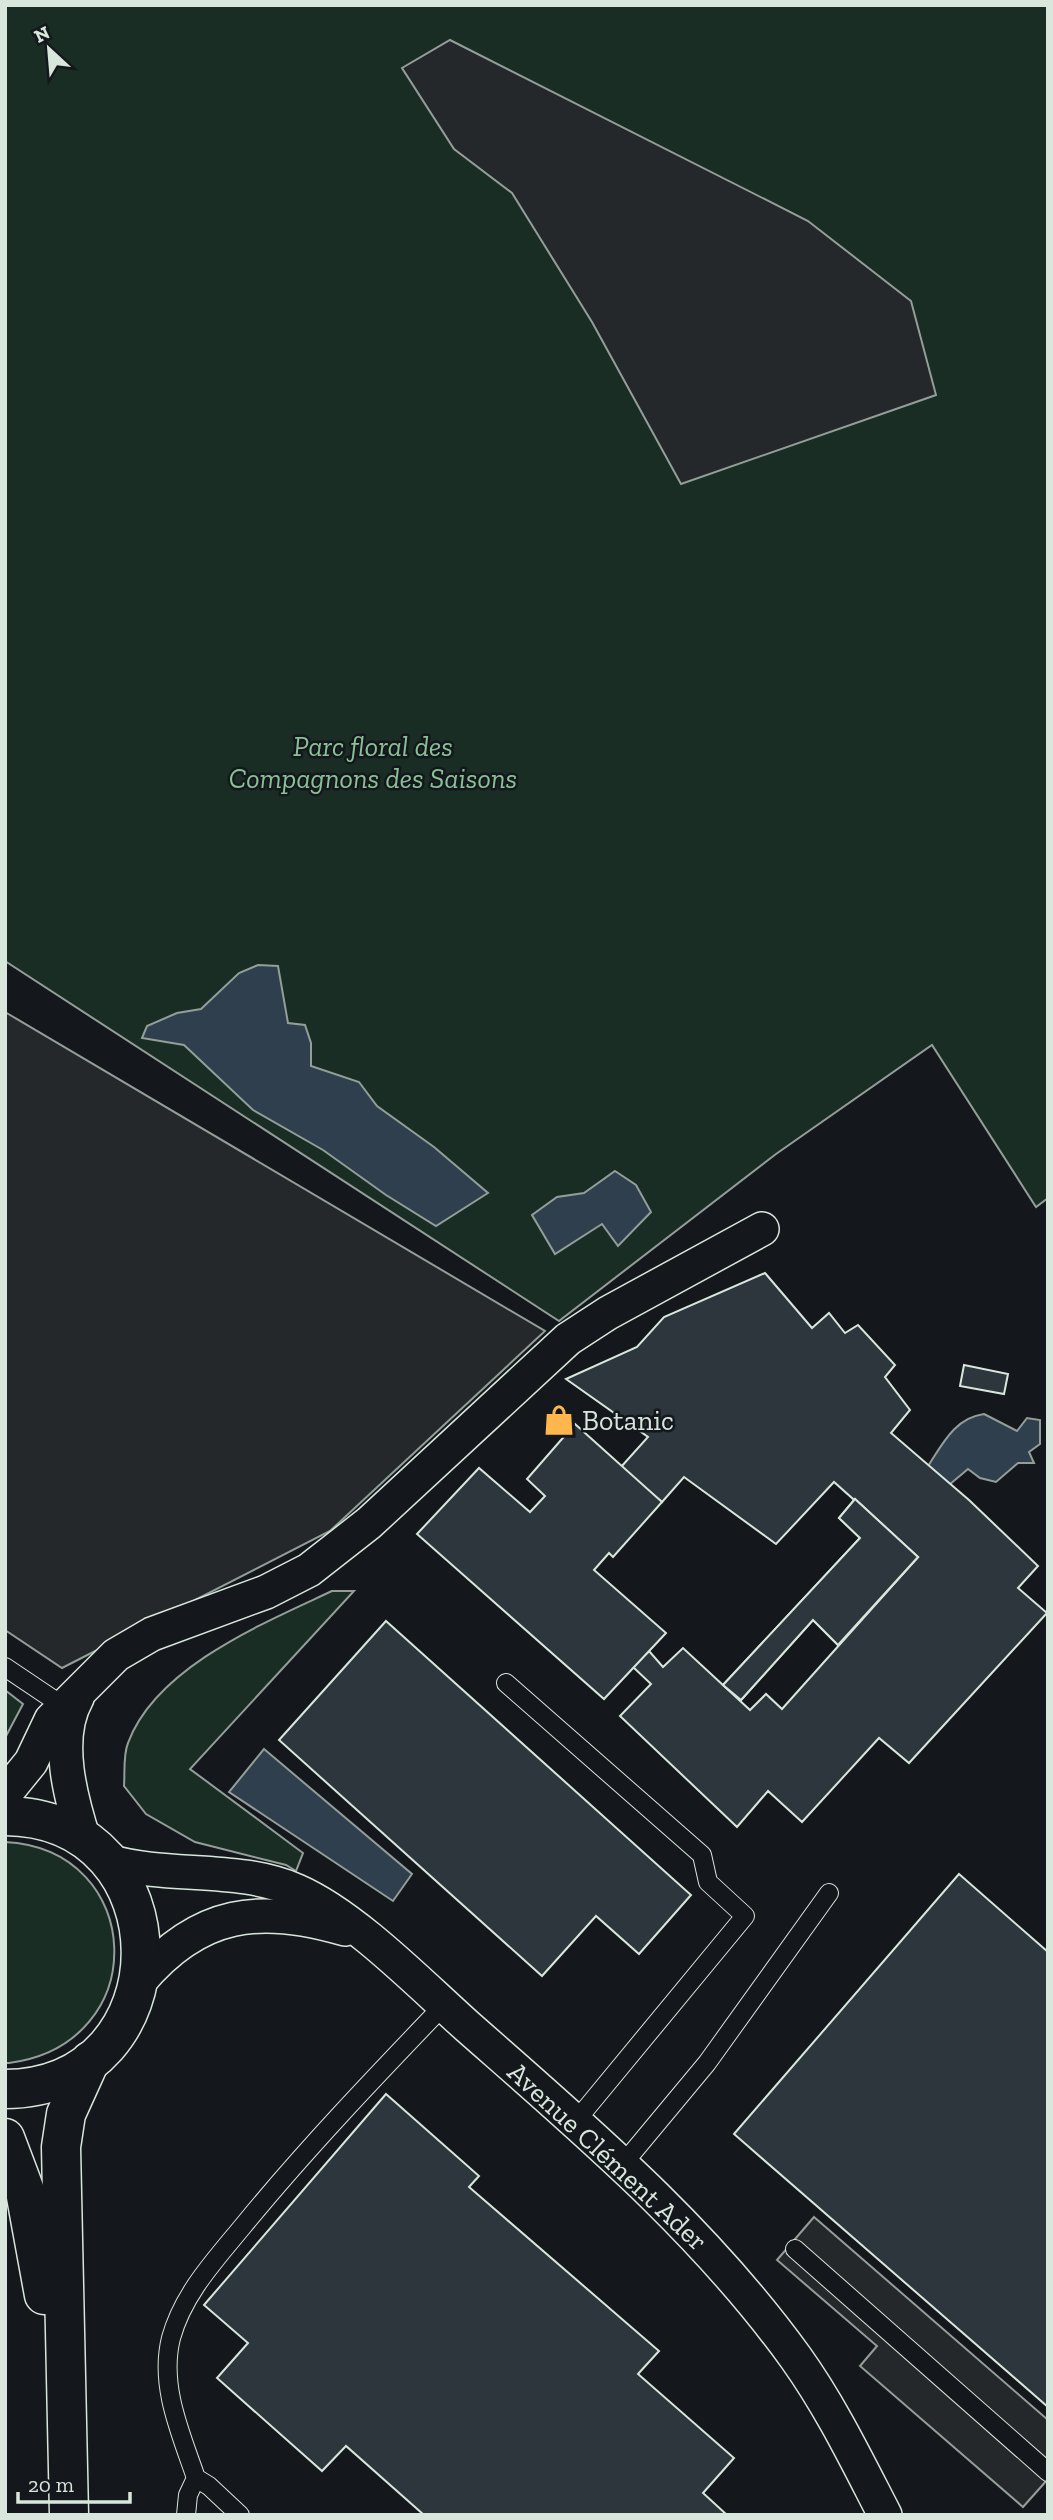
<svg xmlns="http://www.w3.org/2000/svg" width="1053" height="2520" font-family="'Zilla Slab',serif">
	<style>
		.green { fill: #1a2d24; stroke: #939e99; stroke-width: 2 }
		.parking { fill: #24282b; stroke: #939e99; stroke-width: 2 }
		.water { fill: #2f3f4d; stroke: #939e99; stroke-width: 2 }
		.building { fill: #2c363c; stroke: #d8e6dc; stroke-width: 2; fill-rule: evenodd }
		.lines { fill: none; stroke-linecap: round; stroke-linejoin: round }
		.service-casing { stroke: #d8e6dc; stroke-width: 20 }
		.minor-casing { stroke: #d8e6dc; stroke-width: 36 }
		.primary-casing { stroke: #d8e6dc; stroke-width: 41 }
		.service { stroke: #14181c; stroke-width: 18 }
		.minor { stroke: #14181c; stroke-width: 33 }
		.primary { stroke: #14181c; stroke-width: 38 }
		.labels { text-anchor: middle; stroke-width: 5; stroke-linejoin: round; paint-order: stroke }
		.park-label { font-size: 28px; font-style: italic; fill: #8ac095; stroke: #14181c }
		.poi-label { font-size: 28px; fill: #d8e6dc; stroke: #14181c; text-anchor: start }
		.street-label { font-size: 28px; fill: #d8e6dc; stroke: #14181c }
	</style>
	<rect width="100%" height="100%" fill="#14181c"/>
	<!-- green -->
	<g class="green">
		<path d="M5,5h1043v1193l-12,9 -104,-162 -156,109 -217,167 -554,-360z"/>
		<path d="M332,1591h22l-164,178 113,84 -7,18 -10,-6 -91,-23 -49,-28 -22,-28c1,-14 -1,-31 4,-43 28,-76 136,-120 204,-152z"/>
		<path d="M5,1690l18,14 -18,34z"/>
		<path d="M5,1842c141,7 149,202 4,221h-4z"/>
	</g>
	<!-- parking -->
	<g class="parking">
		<path d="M450,40l358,181 103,80 25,94 -255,89 -89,-162 -80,-129 -58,-44 -52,-81z"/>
		<path d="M5,1012l540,319 -215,200 -268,137 -57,-38z"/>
		<path d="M814,2217l234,203v59l-25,28 -163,-141 17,-20 -100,-86z"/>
	</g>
	<!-- water -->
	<g class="water">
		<path d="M258,965l20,1 10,57 17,2 6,18v23l48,16 18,24 57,41 54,46 -52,33 -50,-31 -63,-45 -70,-40 -69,-65 -42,-7 5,-12 30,-13 24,-4 38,-36z"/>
		<path d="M615,1171l21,14 15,27 -33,34 -16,-22 -47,30 -23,-39 25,-18 27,-4z"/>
		<path d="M984,1414l33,17 10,-13 13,2v24l-11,8 5,11h-16l-22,19 -16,-4 -12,-9 -19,16 -21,-19c15,-23 27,-48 56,-52z"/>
		<path d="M264,1749l148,125 -19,27 -164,-109z"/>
	</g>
	<!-- building -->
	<g class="building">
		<path d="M765,1273l47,55 17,-15 16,20 13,-8 37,40 -10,12 25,33 -19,23 78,67 69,66 -20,22 29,25 -138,150 -30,-25 -77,84 -34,-31 -31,36 -117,-111 31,-32 -18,-17 16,-16 14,16 20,-19 67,62 16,-16 16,15 136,-152 -84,-75 -58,62 -92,-67 -22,25 -41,-35 27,-30 -82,-58 71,-32 27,-30z"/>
		<path d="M964,1365l44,9 -4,20 -44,-8z"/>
		<path d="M575,1424l87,78 -49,55 -4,-4 -15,17 72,63 -62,66 -187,-165 62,-66 51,44 15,-16 -18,-17z"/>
		<path d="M855,1499l63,58 -80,88 -25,-25 -72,80 -18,-15 137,-147 -21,-20zM876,1551l12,12 -48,51 -12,-12z"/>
		<path d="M855,1499l63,58 -80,88 -25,-25 -72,80 -18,-15 137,-147 -21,-20z"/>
		<path d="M386,1621l305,274 -52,59 -43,-38 -54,60 -263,-236z"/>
		<path d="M959,1874l89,78v455l-314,-273z"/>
		<path d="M386,2094l93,82 -10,11 190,164 -21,23 96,84 -31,35 24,22h-303l-78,-69 -24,25 -105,-93 31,-35 -44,-38z"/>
	</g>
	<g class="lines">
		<defs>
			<g id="service">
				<path d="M5,1667l58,39"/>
				<path d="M506,1683l196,172 6,27 37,34 -170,206"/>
				<path d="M623,2164l84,-101 122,-170"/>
				<path d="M795,2249l253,223"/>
				<path d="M186,2515l2,-20 8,-17"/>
				<path d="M240,2515l-31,-29 -13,-8c-15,-44 -37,-92 -25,-140 12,-44 44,-78 72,-112 63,-77 132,-149 201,-221"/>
			</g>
			<g id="minor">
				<path d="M77,1698c-23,41 -6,101 7,142"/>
				<path d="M5,1794l26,-32 20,-42 65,-65 36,-21 114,-42 43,-22 60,-47 199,-184 40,-26 154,-84"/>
				<path d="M108,1861c61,18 130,4 189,30 57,25 123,93 170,135 118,104 236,203 329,332 35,49 61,103 89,157"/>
				<path d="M140,1981c59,-70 120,-77 205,-52"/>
			</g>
			<g id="primary">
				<path d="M5,1816c181,1 181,272 0,273"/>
				<path d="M5,2138l20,53 19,104"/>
				<path d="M69,2515l-8,-368 5,-33 24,-53"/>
			</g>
		</defs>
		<!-- service casing -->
		<use href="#service" class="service-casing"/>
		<!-- minor casing -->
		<use href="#minor" class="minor-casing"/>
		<!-- primary casing -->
		<use href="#primary" class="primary-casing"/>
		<!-- service -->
		<use href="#service" class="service"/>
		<!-- minor -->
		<use href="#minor" class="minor"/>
		<!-- primary -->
		<use href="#primary" class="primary"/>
	</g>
	<!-- icons -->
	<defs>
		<symbol id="shop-bare" viewBox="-9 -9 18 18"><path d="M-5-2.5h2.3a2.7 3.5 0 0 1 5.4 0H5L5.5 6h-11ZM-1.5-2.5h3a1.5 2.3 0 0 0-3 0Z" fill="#ffb74d" stroke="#14181c" stroke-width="2.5" paint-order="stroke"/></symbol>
	</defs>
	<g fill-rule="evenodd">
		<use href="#shop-bare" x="537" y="1398" width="44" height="44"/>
	</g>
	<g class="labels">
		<!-- park labels -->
		<g class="park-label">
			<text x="373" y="756">Parc floral des<tspan x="373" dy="32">Compagnons des Saisons</tspan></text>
		</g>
		<!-- poi labels -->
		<g class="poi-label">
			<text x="582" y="1430">Botanic</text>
		</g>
		<!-- street labels -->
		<g class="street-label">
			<text transform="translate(608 2156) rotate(43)" y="10">Avenue Clément Ader</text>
		</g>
	</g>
	<!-- border -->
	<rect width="1053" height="2520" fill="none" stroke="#d8e6dc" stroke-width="14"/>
	<!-- north arrow -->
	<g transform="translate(49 49) rotate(334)" stroke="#14181c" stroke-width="5" paint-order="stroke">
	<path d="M0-5L12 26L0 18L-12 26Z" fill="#d8e6dc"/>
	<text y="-10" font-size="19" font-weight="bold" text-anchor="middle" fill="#d8e6dc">N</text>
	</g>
	<!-- scale -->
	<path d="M18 2492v10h112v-10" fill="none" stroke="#d8e6dc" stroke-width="3.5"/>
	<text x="28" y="2492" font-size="21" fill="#d8e6dc" stroke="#14181c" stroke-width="5" paint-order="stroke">20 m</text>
</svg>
